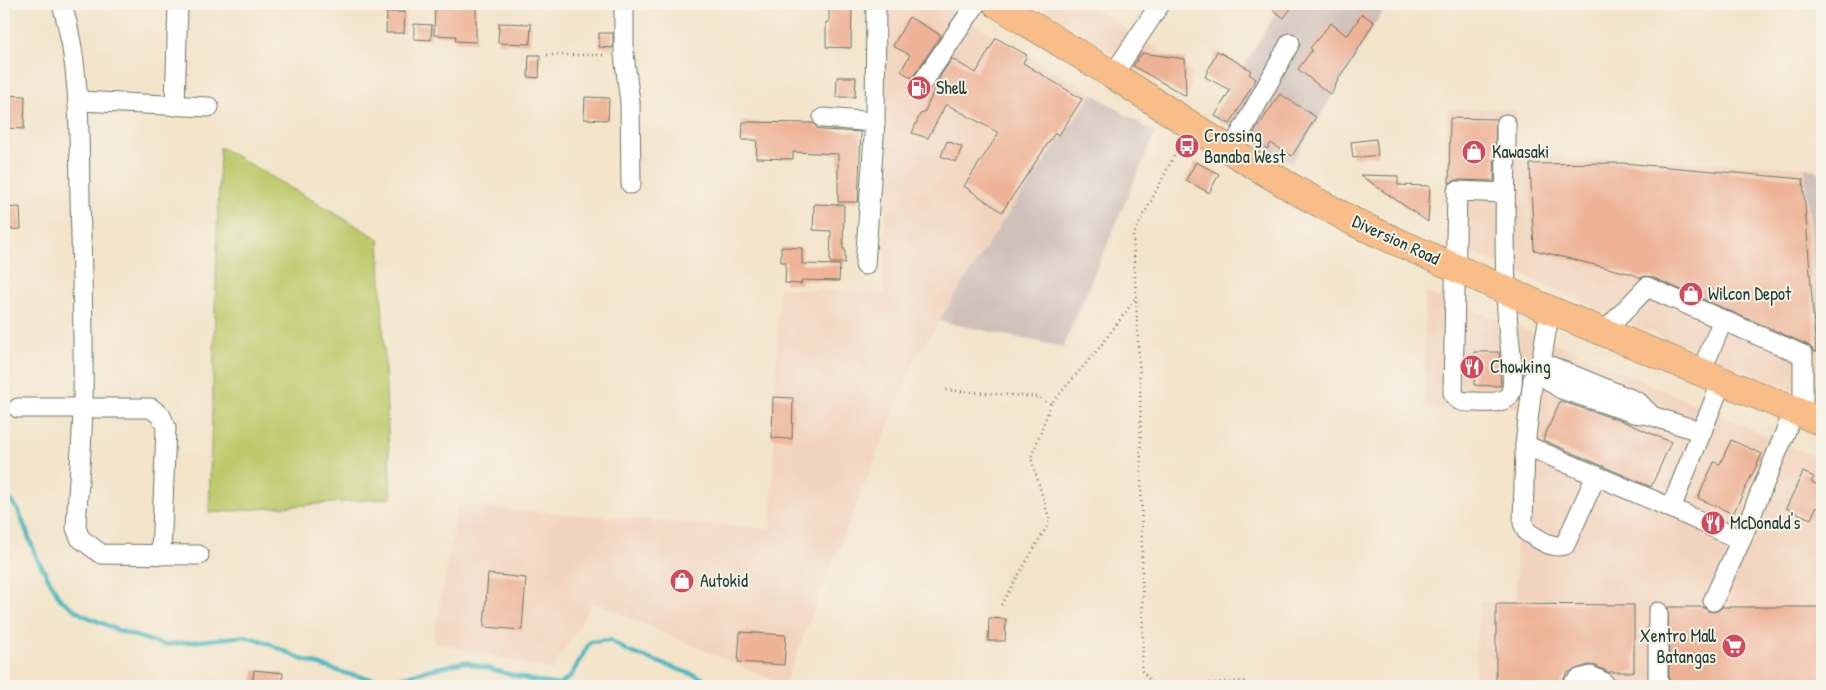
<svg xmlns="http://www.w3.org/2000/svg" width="1826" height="690" font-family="'Patrick Hand',sans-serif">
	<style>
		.built { fill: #f2d4be }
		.industrial { fill: #cfc0ba }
		.green { fill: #bdca6c; stroke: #6e8450 }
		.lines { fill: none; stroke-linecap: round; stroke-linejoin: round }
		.stream { stroke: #49b8c0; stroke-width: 4.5 }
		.building { fill: #eeb396 }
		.minor-casing { stroke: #697768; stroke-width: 21 }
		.highway-casing { stroke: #697768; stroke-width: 29 }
		.path { stroke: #697768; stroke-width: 2.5; stroke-dasharray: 1 4; stroke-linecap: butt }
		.minor { stroke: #fff; stroke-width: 19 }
		.highway { stroke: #f8bd89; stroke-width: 28 }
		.labels { text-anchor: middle; stroke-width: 4; stroke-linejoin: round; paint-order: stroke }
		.poi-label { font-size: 18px; fill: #1f3d34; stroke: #f7f3e8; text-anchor: start }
		.street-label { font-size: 18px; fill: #1f3d34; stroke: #f7f3e8 }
	</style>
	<rect width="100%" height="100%" fill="#f7f3e8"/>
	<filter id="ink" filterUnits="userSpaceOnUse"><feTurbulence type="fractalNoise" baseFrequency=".02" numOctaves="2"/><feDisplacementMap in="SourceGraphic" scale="10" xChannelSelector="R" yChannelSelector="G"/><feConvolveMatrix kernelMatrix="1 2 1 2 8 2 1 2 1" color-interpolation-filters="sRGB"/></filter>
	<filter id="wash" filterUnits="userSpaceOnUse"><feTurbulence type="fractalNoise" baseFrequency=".0096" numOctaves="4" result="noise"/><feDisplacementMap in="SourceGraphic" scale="20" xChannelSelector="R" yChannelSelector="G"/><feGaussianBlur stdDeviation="1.12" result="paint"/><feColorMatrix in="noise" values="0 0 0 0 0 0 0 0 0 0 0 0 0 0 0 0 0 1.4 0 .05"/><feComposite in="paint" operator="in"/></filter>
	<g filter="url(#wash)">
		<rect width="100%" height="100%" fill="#f3e4ca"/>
		<!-- built -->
		<g class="built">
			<path d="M876,4h65l152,90 62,39 -92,214 -124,-26 -24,38 -131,326 -191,-83 -41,68 -119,-28 25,-136 313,23 8,-241 105,6 3,-145h-11z"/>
			<path d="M1037,4h62l-4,5 99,64 -7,27z"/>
			<path d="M1448,108l68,2 2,45 287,12 17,209v26l-208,-85 -96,-45 -72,-29z"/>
			<path d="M1425,292l94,35 303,133v226h-348l6,-85h36l2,-194h-94z"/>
		</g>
		<!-- industrial -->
		<g class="industrial">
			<path d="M1281,4h106l-95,159 -79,-46z"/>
			<path d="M1093,94l62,39 -92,214 -124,-26 62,-97z"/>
			<path d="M1805,167l17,7v202z"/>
		</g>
		<!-- green -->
		<path class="green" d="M220,147l159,92 12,259 -182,15z"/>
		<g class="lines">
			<!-- stream -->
			<path class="stream" d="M4,491l14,19 19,48 23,41 21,15 39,17 44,14 81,-9 23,7 33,16 47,15 40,8 40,-12 36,-8 67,18 28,5 12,-9 19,-34 20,-2 17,11 98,35"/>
		</g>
		<g id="blocks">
			<!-- building -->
			<g class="building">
				<path d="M435,4h41v38l-21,-1 1,-5 -22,-1z"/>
				<path d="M829,4h23l-1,44 -25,-1v-25h3z"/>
				<path d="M1278,4h16l-10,14 -11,-8z"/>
				<path d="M387,12h18l-1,21h-18z"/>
				<path d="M1362,14l12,8 -21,36 -16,22h1l-7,15 -33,-26 14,-19 -2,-2 21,-25 16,13z"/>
				<path d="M909,17l32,18 -29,43 -11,-7 9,-16 -17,-9z"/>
				<path d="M499,23l32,1 -1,20 -32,-1z"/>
				<path d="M414,24l18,1 -1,15 -17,-1z"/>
				<path d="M599,33h14v15l-14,-1z"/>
				<path d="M996,38l31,17 -4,8 59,36 -23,36 -4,-2 -53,79 -38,-26 35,-53 -53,-29 -18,34 -16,-5 8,-19 4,-1 17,-38 11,-16 24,14z"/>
				<path d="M1217,51l34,19 -2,4 7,5 -26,45 -15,-8 15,-26 -25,-13z"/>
				<path d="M1142,53l43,6 1,37 -53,-30z"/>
				<path d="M529,55h11l-1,23 -11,-1z"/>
				<path d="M837,77h19l-1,20h-19z"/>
				<path d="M1280,94l36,23 -24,39 -21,-13 -4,6 -16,-12z"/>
				<path d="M4,95l21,1 -1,33 -20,-1z"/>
				<path d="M585,97l24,1 -1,22 -24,-1z"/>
				<path d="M1450,118l46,1 -2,62 -37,-1 -8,3z"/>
				<path d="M743,122l70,1 4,5 6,2 38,2 -3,70h-20v-48l-45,-2v7l-37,-1 1,-18h-15z"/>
				<path d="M1376,139l2,16 -25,3 -2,-16z"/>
				<path d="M947,141l15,6 -6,15 -15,-6z"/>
				<path d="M1196,162l23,12 -10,19 -23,-13z"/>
				<path d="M1623,163l180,16 13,174 -8,-8 -156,-68 -7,-1 -4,2 -9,-4 -98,-24 -4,-86z"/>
				<path d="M1360,175l38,1v9l32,1 -2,36z"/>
				<path d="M814,204l30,1 -1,44h2v14h-15l1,-32 -18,-1z"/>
				<path d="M20,207l1,22 -17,1v-22z"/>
				<path d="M781,247l21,1v16l38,1 -1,16 -37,-1 -1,4 -16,-1 1,-21h-5z"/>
				<path d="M1474,352h25l2,34 -27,-1z"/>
				<path d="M773,397l20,1 -1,41 -20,-1z"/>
				<path d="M1560,401l62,20 49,21 -20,45 -108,-47z"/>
				<path d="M1731,440l31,14 -29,60 -35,-16 16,-36 6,2z"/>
				<path d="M1803,472l11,5 -3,5 11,5v23l-6,-3 -5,12 -25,-11z"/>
				<path d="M488,574l38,4 -4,52 -38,-3z"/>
				<path d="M1496,604l138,1v67h-26l-12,-6 -8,-1 -20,7 -7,10 -1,4h-64z"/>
				<path d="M1668,607h35l5,4 6,1 5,-2 3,-3h100v79h-153z"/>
				<path d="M989,618l17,1 -1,22h-17z"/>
				<path d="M740,632l46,3 -2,30 -46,-3z"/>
				<path d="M254,670l29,3 -1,13h-30z"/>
			</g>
		</g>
	</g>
	<g filter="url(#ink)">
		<use href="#blocks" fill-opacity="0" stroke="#697768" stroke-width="1"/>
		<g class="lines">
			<defs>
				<g id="minor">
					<path d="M62,4c19,63 17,130 18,195 2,69 4,139 3,208 -1,41 -5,81 -7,121l4,10 21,16 98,1"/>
					<path d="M624,4v51l6,47 1,82"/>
					<path d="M1113,75l47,-71"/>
					<path d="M922,83l54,-79"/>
					<path d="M78,101l131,6"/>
					<path d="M175,106l3,-102"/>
					<path d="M823,118l52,4"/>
					<path d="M1231,151l59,-108"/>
					<path d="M1506,193l-49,-2 -4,202c5,10 11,9 22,9 11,0 29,3 35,-8 6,-10 -1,-54 -2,-68 -5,-67 -2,-134 -2,-202"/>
					<path d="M865,265l10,-143 1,-118"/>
					<path d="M1550,310l-9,52 5,16 15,11 73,24 16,2"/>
					<path d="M1604,332l43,-45 156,68v60"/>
					<path d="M1701,372l22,-52"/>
					<path d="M18,408h133l10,8 5,11 -5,128"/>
					<path d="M1702,432l-50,-16 -14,-14 -97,-40 -8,17 -8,66 146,63 70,32"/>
					<path d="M1525,445l-2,78 4,9c11,7 25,17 38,13l31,-69"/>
					<path d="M1671,508l51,-127"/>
					<path d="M1713,601l28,-61 53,-129"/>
					<path d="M1658,612v74"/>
					<path d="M1571,686l8,-7 12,-3 12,6 3,4"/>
				</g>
				<path id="highway" d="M997,4l116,71 118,76 66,40 65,35 188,84 272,112"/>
			</defs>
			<!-- minor casing -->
			<use href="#minor" class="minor-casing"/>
			<!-- highway casing -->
			<use href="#highway" class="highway-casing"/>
			<!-- path -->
			<g class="path">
				<path d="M547,55h60"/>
				<path d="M1174,156l-41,80 7,146 3,264 -2,24 14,16 94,-5"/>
				<path d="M946,390l91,7 14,7 49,-57 35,-48"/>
				<path d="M1001,605l49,-84 -19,-63 20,-54"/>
			</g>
			<!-- minor -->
			<use href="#minor" class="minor"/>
			<!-- highway -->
			<use href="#highway" class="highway"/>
		</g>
	</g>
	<!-- icons -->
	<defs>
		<symbol id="fuel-disc" viewBox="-11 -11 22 22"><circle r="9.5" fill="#d1495b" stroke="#f7f3e8"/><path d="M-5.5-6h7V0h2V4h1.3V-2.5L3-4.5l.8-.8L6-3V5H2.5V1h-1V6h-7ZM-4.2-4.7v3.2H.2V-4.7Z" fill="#fff"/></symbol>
		<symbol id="bus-disc" viewBox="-11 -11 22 22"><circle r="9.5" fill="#d1495b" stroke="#f7f3e8"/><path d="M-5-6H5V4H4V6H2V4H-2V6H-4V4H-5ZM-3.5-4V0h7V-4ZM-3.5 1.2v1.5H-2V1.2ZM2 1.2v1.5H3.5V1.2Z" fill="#fff"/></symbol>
		<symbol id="shop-disc" viewBox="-11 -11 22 22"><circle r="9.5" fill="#d1495b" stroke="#f7f3e8"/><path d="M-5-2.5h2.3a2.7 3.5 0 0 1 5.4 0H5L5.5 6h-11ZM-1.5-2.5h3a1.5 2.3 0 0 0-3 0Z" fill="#fff"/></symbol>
		<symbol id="restaurant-disc" viewBox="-11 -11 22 22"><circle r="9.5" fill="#d1495b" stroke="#f7f3e8"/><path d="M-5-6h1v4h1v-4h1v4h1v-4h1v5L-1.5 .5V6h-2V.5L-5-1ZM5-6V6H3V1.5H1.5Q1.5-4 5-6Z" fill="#fff"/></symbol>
		<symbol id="supermarket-disc" viewBox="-11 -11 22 22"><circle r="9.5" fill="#d1495b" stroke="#f7f3e8"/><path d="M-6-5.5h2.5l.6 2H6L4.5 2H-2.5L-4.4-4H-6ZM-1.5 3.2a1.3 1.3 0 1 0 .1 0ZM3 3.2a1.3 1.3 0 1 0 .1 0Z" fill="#fff"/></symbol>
	</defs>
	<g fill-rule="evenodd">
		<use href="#fuel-disc" x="905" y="74" width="28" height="28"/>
		<use href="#bus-disc" x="1173" y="132" width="28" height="28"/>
		<use href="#shop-disc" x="1460" y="138" width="28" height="28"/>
		<use href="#shop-disc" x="1677" y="280" width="28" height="28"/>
		<use href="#restaurant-disc" x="1458" y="353" width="28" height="28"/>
		<use href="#restaurant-disc" x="1699" y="509" width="28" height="28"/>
		<use href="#shop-disc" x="668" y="567" width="28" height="28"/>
		<use href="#supermarket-disc" x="1720" y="632" width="28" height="28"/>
	</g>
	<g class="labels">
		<!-- poi labels -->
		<g class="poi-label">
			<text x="936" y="94">Shell</text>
			<text x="1204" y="142">Crossing<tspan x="1204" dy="21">Banaba West</tspan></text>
			<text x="1492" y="158">Kawasaki</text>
			<text x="1708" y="300">Wilcon Depot</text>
			<text x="1490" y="373">Chowking</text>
			<text x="1730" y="529">McDonald's</text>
			<text x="700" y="587">Autokid</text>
			<text x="1716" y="642" text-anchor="end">Xentro Mall<tspan x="1716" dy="21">Batangas</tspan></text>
		</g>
		<!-- street labels -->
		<g class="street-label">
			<text transform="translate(1396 240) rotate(25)" y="6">Diversion Road</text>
		</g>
	</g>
	<!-- margin -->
	<rect width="1826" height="690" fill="none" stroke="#f7f3e8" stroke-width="20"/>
</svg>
